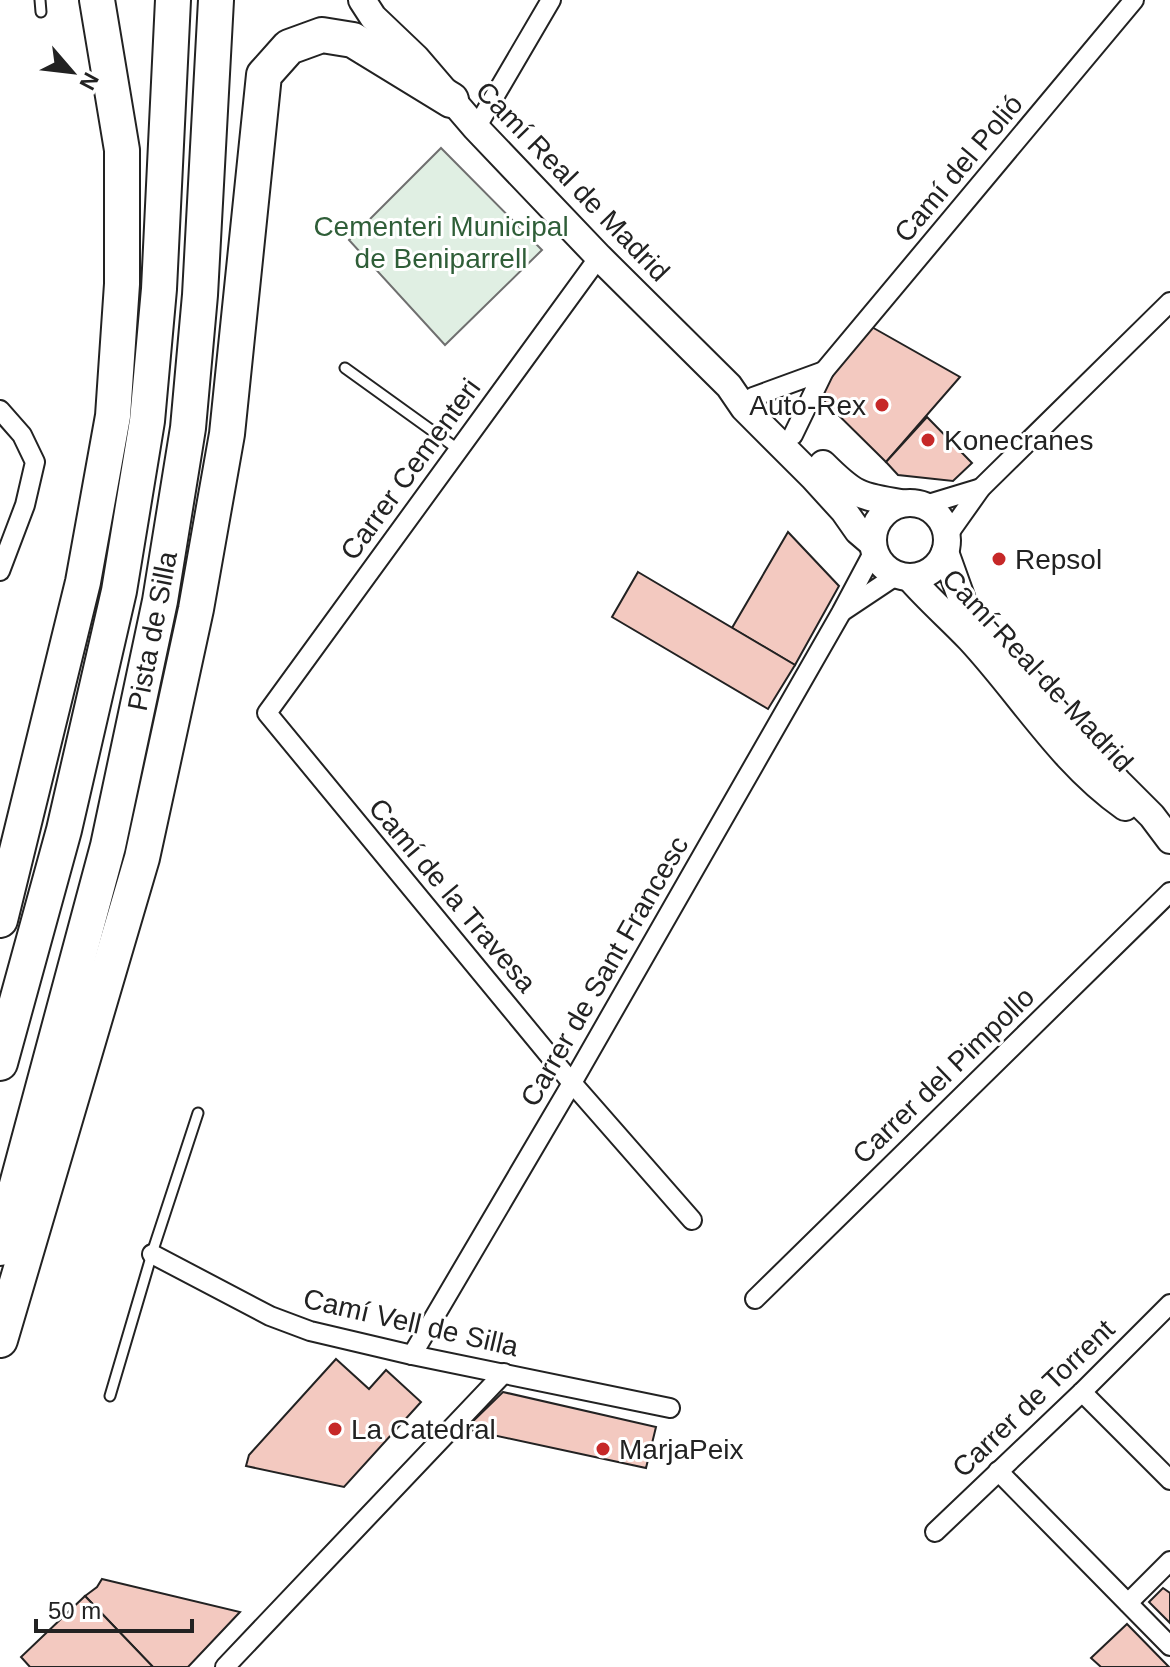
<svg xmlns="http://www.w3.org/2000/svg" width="1170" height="1667" font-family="Arial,sans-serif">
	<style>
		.green { fill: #e0efe3; stroke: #6f6f6f; stroke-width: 2 }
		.building { fill: #f3c9c0; stroke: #222; stroke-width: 2 }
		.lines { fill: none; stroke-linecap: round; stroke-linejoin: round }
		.lane-casing { stroke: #222; stroke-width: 13 }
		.street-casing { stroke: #222; stroke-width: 22 }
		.secondary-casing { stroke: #222; stroke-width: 30 }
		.highway-casing { stroke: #222; stroke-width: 38 }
		.lane { stroke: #fff; stroke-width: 9 }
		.street { stroke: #fff; stroke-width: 18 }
		.secondary { stroke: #fff; stroke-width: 26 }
		.highway { stroke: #fff; stroke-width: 34 }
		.poi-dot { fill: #c62828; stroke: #fff; stroke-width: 3 }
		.labels { text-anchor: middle; stroke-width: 6; stroke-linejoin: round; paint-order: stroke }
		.street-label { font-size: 28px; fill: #222; stroke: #fff }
		.park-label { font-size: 28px; fill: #2f5e38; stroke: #fff }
		.poi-label { font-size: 28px; fill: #222; stroke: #fff; text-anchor: start }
	</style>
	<rect width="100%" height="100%" fill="#fff"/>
	<!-- green -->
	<path class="green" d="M441,148l101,102 -97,95 -96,-105z"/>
	<!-- building -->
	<g class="building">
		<path d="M870,326l90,51 -74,85 -70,-69z"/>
		<path d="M927,417l45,46 -19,18 -55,-6 -12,-13z"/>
		<path d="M788,532l51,54 -44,79 -63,-37z"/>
		<path d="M638,572l157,93 -27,44 -156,-92z"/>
		<path d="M336,1359l33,30 17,-19 35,32 -77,85 -98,-21 3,-11z"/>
		<path d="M503,1392l153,35 -10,41 -181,-39z"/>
		<path d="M102,1579l138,33 -52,55h-35l-68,-71 12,-9z"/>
		<path d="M1163,1588l7,5v30l-21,-21z"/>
		<path d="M85,1596l68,71h-123l-9,-10z"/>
		<path d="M1127,1624l42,43h-68l-10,-9z"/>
	</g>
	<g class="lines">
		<defs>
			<g id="lane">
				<path d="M40,0l1,12"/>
				<path d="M345,368l114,82"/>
				<path d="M110,1396l44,-149 44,-134"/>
			</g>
			<g id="street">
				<path d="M476,128l75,-128"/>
				<path d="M599,257l-332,456 305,370 120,137"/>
				<path d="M824,371l310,-371"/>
				<path d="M753,397l71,-26 -31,64"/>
				<path d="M0,410l22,25 13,27 -10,43 -25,66"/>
				<path d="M925,505l56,-17"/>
				<path d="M947,536l34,-48 189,-186"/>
				<path d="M843,611l54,-36"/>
				<path d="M152,1254l118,62 40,15 102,24 258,53"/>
				<path d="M755,1299l415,-407"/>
				<path d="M412,1355l160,-272 269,-470 33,-62"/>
				<path d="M1082,1392l88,88"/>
				<path d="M998,1471l172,175"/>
				<path d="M935,1532l147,-140 88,-88"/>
				<path d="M1128,1603l42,-42"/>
				<path d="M225,1667l279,-294"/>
			</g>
			<g id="secondary">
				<path d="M362,0l11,17 43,41 60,70 123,129 130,129 15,22 69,69 31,34 14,20 14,12"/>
				<path d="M823,464c30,30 36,33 78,39"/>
				<circle cx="910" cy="540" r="37"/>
				<path d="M945,552l19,53 18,24 136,153 34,34 18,24"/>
				<path d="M909,577c19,22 41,41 61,62 52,56 91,123 155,168"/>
			</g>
			<g id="highway">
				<path d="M0,920l83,-338 30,-166 9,-132v-134l-25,-150"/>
				<path d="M0,1063l64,-233 55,-239 28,-170 12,-132 14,-289"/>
				<path d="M0,1248l108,-402 52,-245 28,-173 12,-133 16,-295"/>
				<path d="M0,1340l142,-482 54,-249 31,-175 37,-359 25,-28 33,-12 31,5 98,60"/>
			</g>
		</defs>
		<!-- lane casing -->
		<use href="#lane" class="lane-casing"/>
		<!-- street casing -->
		<use href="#street" class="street-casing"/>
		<!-- secondary casing -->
		<use href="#secondary" class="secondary-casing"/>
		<!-- highway casing -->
		<use href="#highway" class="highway-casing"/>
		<!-- lane -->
		<use href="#lane" class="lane"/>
		<!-- street -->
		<use href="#street" class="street"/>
		<!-- secondary -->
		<use href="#secondary" class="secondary"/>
		<!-- highway -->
		<use href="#highway" class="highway"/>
	</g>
	<!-- markers -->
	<g class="poi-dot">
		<circle cx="882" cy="405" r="8"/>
		<circle cx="928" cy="440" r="8"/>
		<circle cx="999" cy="559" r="8"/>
		<circle cx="335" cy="1429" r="8"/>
		<circle cx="603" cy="1449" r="8"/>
	</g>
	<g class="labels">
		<!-- street labels -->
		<g class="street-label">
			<text transform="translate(958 168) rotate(-50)" y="10">Camí del Polió</text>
			<text transform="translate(573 181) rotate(46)" y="10">Camí Real de Madrid</text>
			<text transform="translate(410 469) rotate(-54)" y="10">Carrer Cementeri</text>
			<text transform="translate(152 631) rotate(-79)" y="10">Pista de Silla</text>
			<text transform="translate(1038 670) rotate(47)" y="10">Camí Real de Madrid</text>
			<text transform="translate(453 895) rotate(50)" y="10">Camí de la Travesa</text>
			<text transform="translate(604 971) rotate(-60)" y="10">Carrer de Sant Francesc</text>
			<text transform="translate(943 1075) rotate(-44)" y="10">Carrer del Pimpollo</text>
			<text transform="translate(411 1322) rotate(13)" y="10">Camí Vell de Silla</text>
			<text transform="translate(1033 1398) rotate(-44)" y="10">Carrer de Torrent</text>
		</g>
		<!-- park labels -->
		<g class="park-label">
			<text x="441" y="236">Cementeri Municipal<tspan x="441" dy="32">de Beniparrell</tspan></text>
		</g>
		<!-- poi labels -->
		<g class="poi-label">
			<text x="866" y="415" text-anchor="end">Auto-Rex</text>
			<text x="944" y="450">Konecranes</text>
			<text x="1015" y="569">Repsol</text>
			<text x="351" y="1439">La Catedral</text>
			<text x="619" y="1459">MarjaPeix</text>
		</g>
	</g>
	<!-- north arrow -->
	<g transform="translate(72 72) rotate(118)" stroke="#ffffff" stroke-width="6" paint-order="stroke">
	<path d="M0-6L14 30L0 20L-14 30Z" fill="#222222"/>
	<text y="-12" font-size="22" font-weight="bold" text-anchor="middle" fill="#222222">N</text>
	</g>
	<!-- scale -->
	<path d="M36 1619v12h156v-12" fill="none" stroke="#222222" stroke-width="4"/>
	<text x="48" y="1619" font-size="24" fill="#222222" stroke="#ffffff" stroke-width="6" paint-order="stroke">50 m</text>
</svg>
